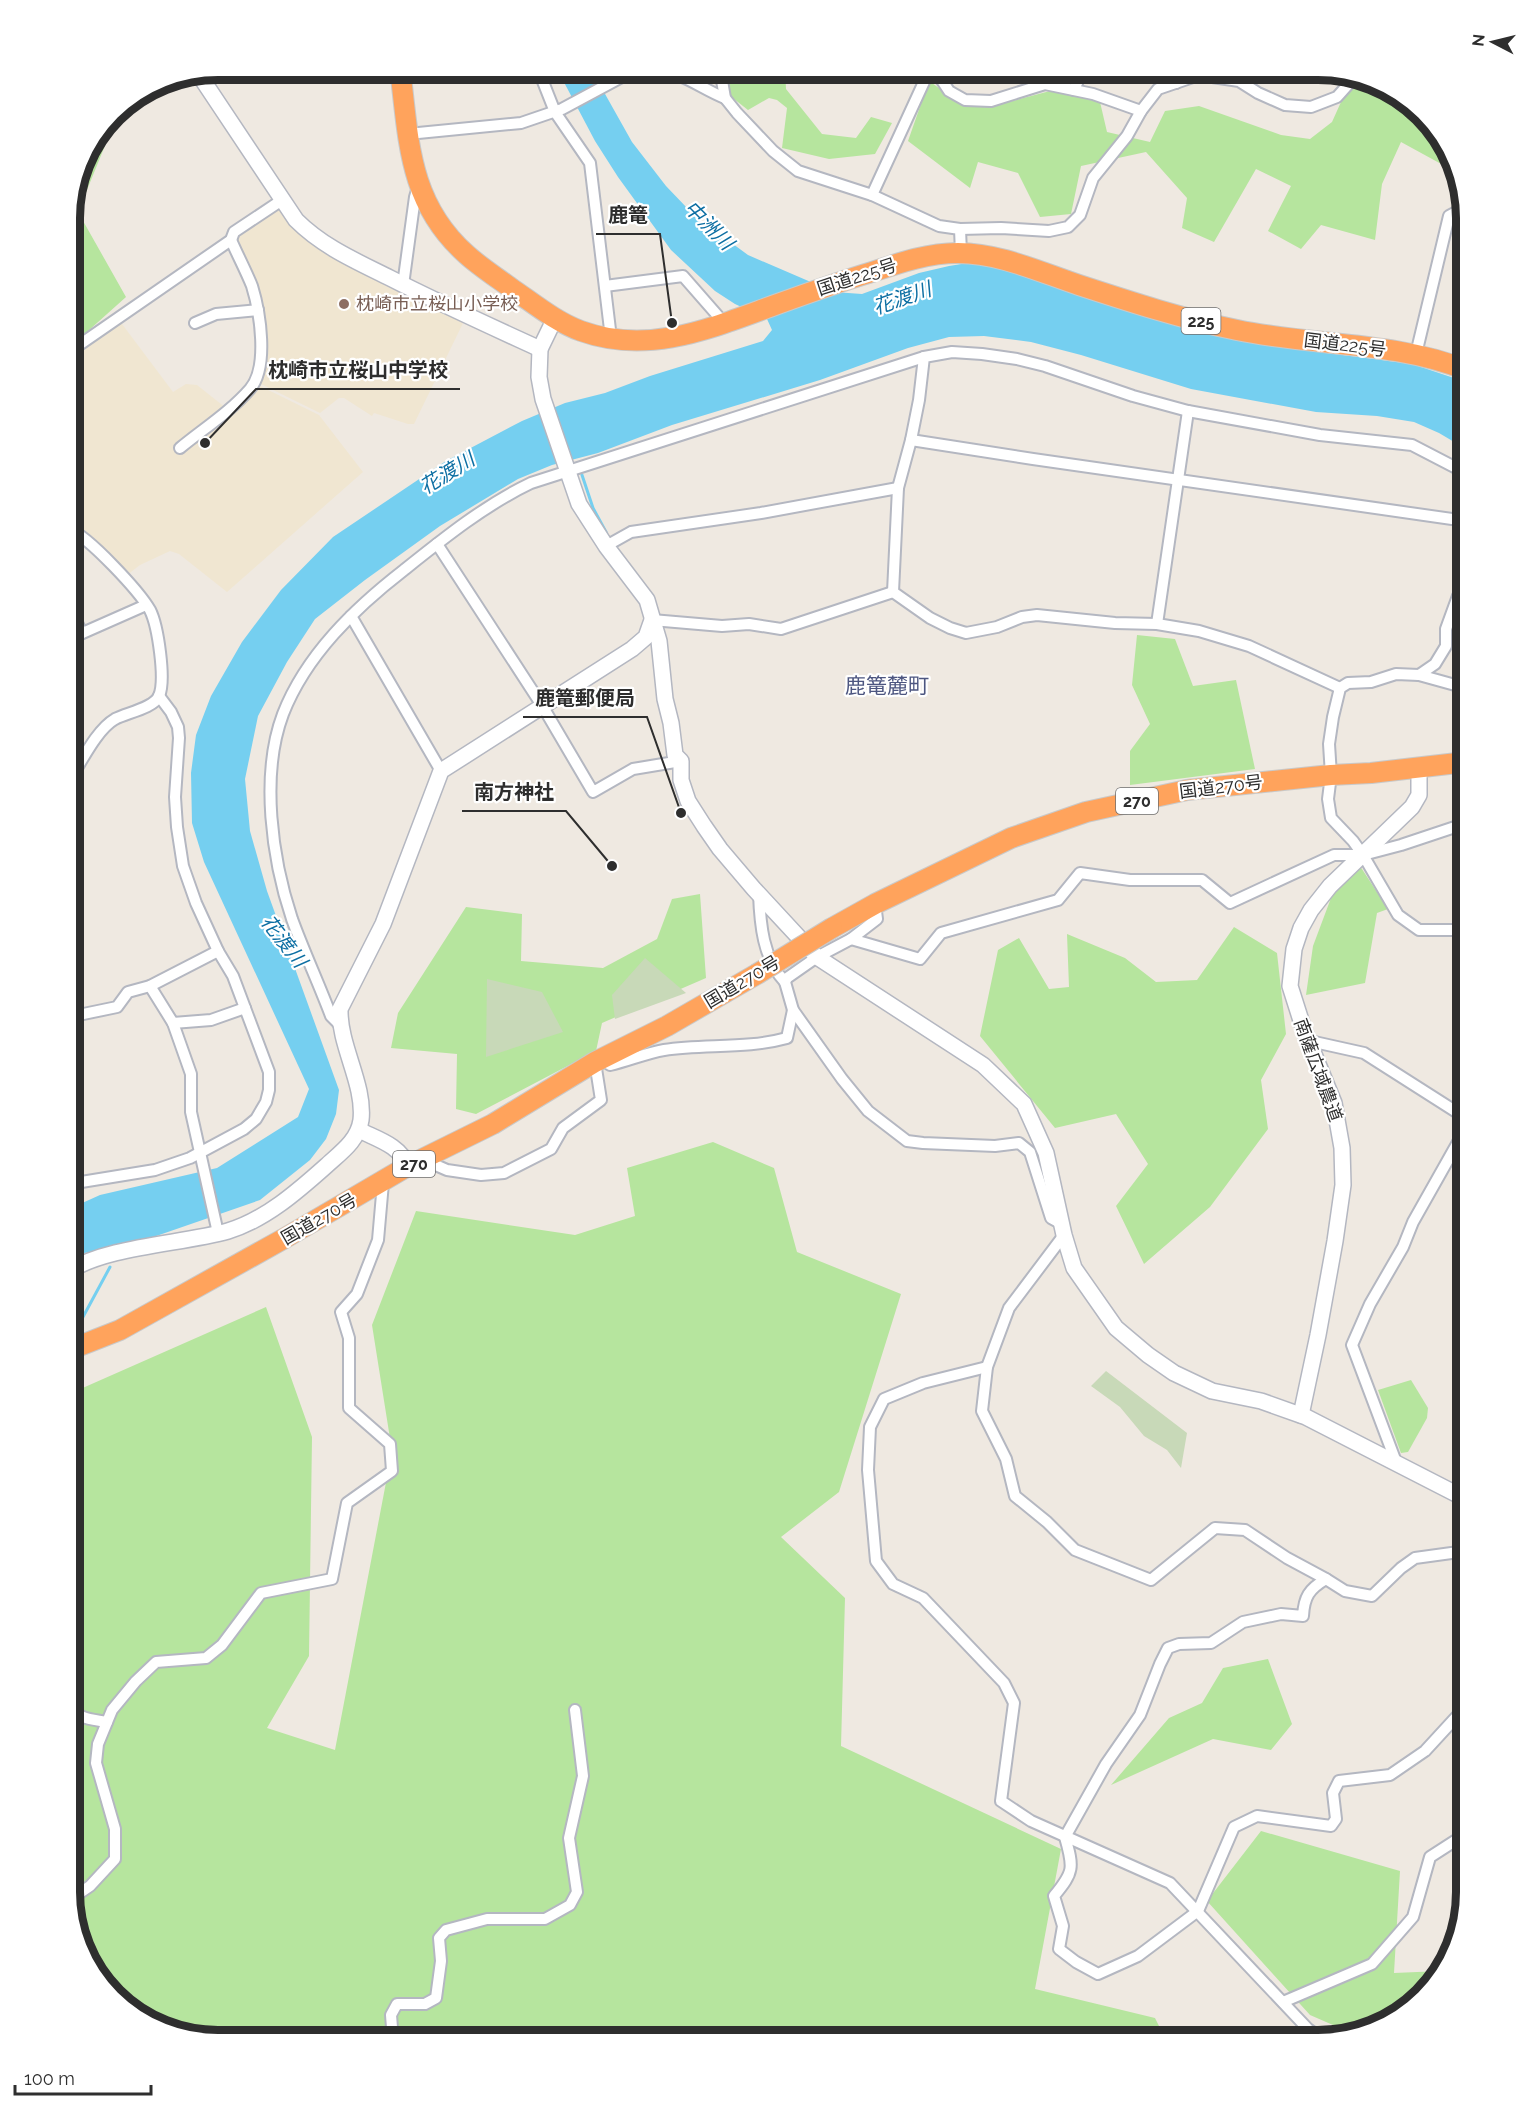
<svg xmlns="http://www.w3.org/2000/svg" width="1535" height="2109" font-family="Raleway,'Noto Sans JP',sans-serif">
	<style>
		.education { fill: #f0e6d1 }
		.green { fill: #b6e59e }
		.cemetery { fill: #c8d9b8 }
		.water { fill: #75cff0 }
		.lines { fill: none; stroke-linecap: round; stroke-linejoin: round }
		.stream { stroke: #75cff0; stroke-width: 3 }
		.street-casing { stroke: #b4b7c1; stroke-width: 14 }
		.secondary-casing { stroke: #b4b7c1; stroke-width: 18 }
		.highway-casing { stroke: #c9c9c9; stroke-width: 22 }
		.street { stroke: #fff; stroke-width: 10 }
		.secondary { stroke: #fff; stroke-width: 15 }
		.highway { stroke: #ffa35c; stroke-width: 20 }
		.highway-bridge-casing { stroke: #c9c9c9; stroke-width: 22; stroke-linecap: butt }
		.highway-bridge { stroke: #ffa35c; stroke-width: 20 }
		.education-dot { fill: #8d6e63; stroke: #fff; stroke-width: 2 }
		.labels { text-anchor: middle; stroke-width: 4.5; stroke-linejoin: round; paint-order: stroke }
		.shield { fill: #fff; stroke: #6d6d6d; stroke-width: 1.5 }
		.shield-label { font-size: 16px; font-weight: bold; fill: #2e2e2e }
		.street-label { font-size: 18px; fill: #2e2e2e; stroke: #fff }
		.education-label { font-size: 18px; fill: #785e54; stroke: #fff; text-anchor: start }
		.water-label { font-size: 20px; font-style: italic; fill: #0d6fa3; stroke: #fff }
		.quarter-label { font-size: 21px; fill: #4d5680; stroke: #fff }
		.rim { fill: none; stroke: #2e2e2e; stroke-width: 8 }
		.leader { fill: none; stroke: #2e2e2e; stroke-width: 2 }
		.callout-dot { fill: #2e2e2e; stroke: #fff; stroke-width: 2 }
		.callout-label { font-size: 20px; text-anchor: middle; font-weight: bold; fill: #2e2e2e; stroke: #fff; stroke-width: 4.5; stroke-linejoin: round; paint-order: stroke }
	</style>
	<rect width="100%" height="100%" fill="#efe9e1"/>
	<!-- education -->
	<g class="education">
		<path d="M275,210h7l17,23 25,19 140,69 -50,103h-6l-34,-11 -2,3 -28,-18h-5l-19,15 -63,-31 8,-33 -28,-109 6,-10z"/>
		<path d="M119,320l54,72 13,-8 11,1 34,27 25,-28 63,31 44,57 -136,120 -48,-38 -9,-3 -30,14 -13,10 -58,-48v-171z"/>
	</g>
	<!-- green -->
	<g class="green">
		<path d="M725,69h60l1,20 36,45 34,4 15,-21 21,6 -17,31 -46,5 -47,-11 5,-40 -10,-8 -8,-2 -21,12 -19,-15z"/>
		<path d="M1360,79l32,10 54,54 8,28 -53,-29 -19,42 -7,56 -54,-15 -20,24 -33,-18 23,-45 -35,-17 -42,73 -32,-14 5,-30 -41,-46 -65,14 -10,48 -31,3 -22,-44 -40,-11 -8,26 -62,-47 21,-60 31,22 30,4 60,-16 50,11 7,30 43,10 15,-31 34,-5 82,29 29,4 22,-17 9,-20z"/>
		<path d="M110,118l3,8 -35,86 48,85 -57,51v-141l15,-55z"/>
		<path d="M1137,635l38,4 18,47 43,-6 19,89 -125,16v-34l20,-27 -18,-39z"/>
		<path d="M1360,866l28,43 -11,4 -12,70 -59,12 7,-49 21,-56z"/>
		<path d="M700,894l6,84 -104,45 -6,28 -120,63 -20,-5 1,-55 -66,-6 7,-35 68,-106 56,7 -1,47 82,7 54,-29 15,-40z"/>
		<path d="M1234,927l43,26 9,81 -25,46 7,49 -58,78 -66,57 -28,-58 32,-42 -32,-50 -61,14 -75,-92 18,-86 21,-12 30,51 20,-2 -2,-53 58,24 31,24 41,-2z"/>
		<path d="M713,1142l61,26 23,84 104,42 -62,198 -58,45 64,61 -4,148 220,103 -26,140 120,29 11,22h-958l-65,-20 -54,-54 -20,-74v-498l197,-87 46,130 -3,219 -42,72 68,22 57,-299 -20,-126 44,-114 159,24 60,-19 -8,-48z"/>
		<path d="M1411,1380l17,28 -1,10 -19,34 -7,1 -23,-63z"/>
		<path d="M1268,1659l24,65 -21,26 -58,-11 -102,46 58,-67 33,-15 21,-35z"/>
		<path d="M1261,1831l139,40 -6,102 47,-2 -49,49 -43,12 -39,-17 -103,-114z"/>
	</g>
	<!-- cemetery -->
	<g class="cemetery">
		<path d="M645,958l41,35 -71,26 -3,-24z"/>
		<path d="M487,979l55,13 21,40 -77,25z"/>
		<path d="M1106,1371l81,62 -6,35 -14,-18 -23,-14 -24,-29 -29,-21z"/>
	</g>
	<!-- water -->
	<path class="water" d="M557,69h34l41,73 34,44 45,47 22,11 15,11 86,37 28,2 57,-21 30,-7 25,-4 30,3 140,51 72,20 57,10 139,18 54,18v67l-27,-16 -25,-11 -37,-6 -61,-4 -125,-23 -110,-34 -50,-13 -47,-6 -35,1 -41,11 -88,32 -148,45 -74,28 -46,12 -34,14 -78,47 -75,54 -50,39 -28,43 -29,54 -13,63 5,52 17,60 72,199 -3,24 -10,25 -16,21 -50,40 -124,43 -67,13v-47l31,-14 117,-27 81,-51 11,-28 -105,-227 -12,-39 -1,-50 5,-38 15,-39 31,-54 39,-52 52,-53 113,-76 76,-40 43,-18 40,-10 45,-17 113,-35 9,-11 -5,-11 -32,-15 -20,-13 -44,-41 -53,-73 -23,-36z"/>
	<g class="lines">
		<!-- stream -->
		<g class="stream">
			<path d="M582,475l11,33 13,24"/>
			<path d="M70,1341l40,-74"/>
		</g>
		<defs>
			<g id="street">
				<path d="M538,69l17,43 35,51 21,175"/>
				<path d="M653,69c26,1 49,20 72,29"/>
				<path d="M720,69l5,29 12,15 36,38 25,20 74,24 67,31 21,3 1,24"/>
				<path d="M1032,69l13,15"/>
				<path d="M1165,69l11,14"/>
				<path d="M1074,90l9,-21"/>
				<path d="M408,134l113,-11 41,-14 67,-36 18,-4"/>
				<path d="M872,195l57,-124 12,8 8,12 16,9 26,1 54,-17 48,10 48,17"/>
				<path d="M960,229l41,-1 48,3 19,-4 12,-12 13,-37 34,-42 14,-25 17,-22 41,-14 40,6 19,12 27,12 26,2 26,-10 17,-19"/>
				<path d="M403,285l12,-88 3,-10"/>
				<path d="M605,286l78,-10 42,48"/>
				<path d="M195,323l21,-9 42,-4"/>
				<path d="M69,352l162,-112 3,-8 48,-32"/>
				<path d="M1416,354l33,-138 15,-8"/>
				<path d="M911,440l122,19 433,62"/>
				<path d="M180,448c23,-19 50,-36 70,-59 19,-22 10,-77 2,-103 -6,-15 -14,-30 -21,-46"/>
				<path d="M437,544l106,163 50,85 40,-23 48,-8"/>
				<path d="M606,546l25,-14 130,-19 137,-25"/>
				<path d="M893,592l5,-104 13,-48 8,-40 5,-43 28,-5 30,2 35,5 28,7 88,30 55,15 132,24 92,10 54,28"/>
				<path d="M69,607l13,26"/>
				<path d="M351,616l90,155"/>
				<path d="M652,620l70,6 27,-2 32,5 112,-37 37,26 20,10 16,5 31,-6 25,-10 15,-2 78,8 42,1 42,7 50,15 91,42"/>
				<path d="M1157,624l31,-213"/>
				<path d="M69,639l77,-34"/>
				<path d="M1419,675l47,13"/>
				<path d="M69,781c12,-18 27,-51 46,-62 11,-6 39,-11 44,-23 7,-16 -1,-70 -9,-86 -11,-19 -61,-73 -81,-81"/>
				<path d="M759,893c1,31 4,66 26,89"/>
				<path d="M875,904l2,15 -26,20 -34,18 -30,21 -2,4 8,28 49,69 26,32 39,30 16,2 72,3 24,-3 11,9 21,66 11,6"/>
				<path d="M1466,930h-47l-21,-15 -35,-60 -10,-14 -22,-23 -3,-19 3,-24 -2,-31 4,-27 7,-29 8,-5 23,-1 25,-8 23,1 16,-11 11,-18v-17l12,-33 8,-11"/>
				<path d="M851,939l69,20 21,-26 117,-33 22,-27 50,7h72l28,23 104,-48h29l38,-10 60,-20 5,2"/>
				<path d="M150,986l23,37 18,51v38l27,121"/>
				<path d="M69,1017l48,-10 11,-15 22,-6 68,-35"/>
				<path d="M173,1023l38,-3 34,-12"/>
				<path d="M339,1024l-8,-8c-12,-32 -27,-64 -39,-97 -20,-60 -32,-144 -9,-205 23,-59 72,-106 121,-144 40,-32 81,-65 127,-87l393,-126"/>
				<path d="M1310,1041l54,12 102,65"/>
				<path d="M602,1059l8,6c18,-4 36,-12 54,-15 41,-6 83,-1 123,-12l6,-28"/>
				<path d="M424,1160l23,10 34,5 23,-2 47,-24 12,-21 38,-28 -6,-38"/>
				<path d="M69,1184l86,-14 35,-12 54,-29 12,-10 10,-17 3,-12v-18l-36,-96 -15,-25 -22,-48 -13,-37 -6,-39 -2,-30 4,-59 -1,-11 -7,-15 -12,-16"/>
				<path d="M1064,1235l-55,73 -22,59 -5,44 24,48 9,37 32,26 28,28 76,30 64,-52 30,2 42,28 39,21 19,12 27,5 29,-28 14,-10 51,-7"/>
				<path d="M987,1367l-64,16 -39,16 -14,28 -2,43 8,91 17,23 30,14 81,85 10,20 -13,98 30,20 139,62 138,146 14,10"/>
				<path d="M1396,1462l-44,-117 18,-41 33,-57 10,-25 53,-94"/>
				<path d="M1326,1579c-17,10 -22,18 -23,37l-22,-2 -38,8 -32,21 -32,1 -11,4 -8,16 -20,51 -34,49 -41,73c9,31 9,35 -11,59l9,30 -4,23 17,13 22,12 40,-18 60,-45 36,-84 23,-11 74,10 5,-7 -3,-26 6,-12 51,-6 35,-24 34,-37 7,-29"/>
				<path d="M69,1704c9,16 22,15 38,18"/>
				<path d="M71,1899l19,-13 25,-27v-30l-19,-66 2,-19 14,-34 24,-29 20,-19 50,-4 16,-13 39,-52 71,-14 15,-76 45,-32 -2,-27 -41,-36v-70l-8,-26 16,-18 21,-54 5,-57"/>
				<path d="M1283,2002l89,-38 41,-47 17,-60 31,-20 5,-19"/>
				<path d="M393,2040l-2,-25 6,-11h28l11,-6 5,-37 -2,-23 7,-8 41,-11h58l25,-14 7,-13 -8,-54 14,-62 -8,-66"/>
			</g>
			<g id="secondary">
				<path d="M198,73l98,147c27,27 60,41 94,58 49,25 100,48 150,71"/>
				<path d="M555,318l-15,31 -1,28 4,22 36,105 27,42 41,54 12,41 6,58 6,24 4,32 6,6v19l7,21 16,25 16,23 34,40 63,68 166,108 41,39 22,49 18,82 10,33 42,60 32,27 26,18 38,18 49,10 45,16 160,82"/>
				<path d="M359,1130c20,10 40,15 49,36"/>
				<path d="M69,1271c39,-25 113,-27 159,-40 37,-11 70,-40 98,-65 14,-13 32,-25 35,-46 4,-36 -22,-74 -21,-111l43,-85 58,-153 191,-122 14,-12 6,-17"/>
				<path d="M1301,1415l17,-80 17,-94 8,-56 -1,-37 -8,-45 -30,-73 -14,-44 4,-37 7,-21 10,-18 19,-24 82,-79 7,-12v-27"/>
			</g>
			<g id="highway">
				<path d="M400,69c9,71 8,133 66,185 13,12 30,23 45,34 22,15 45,34 70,43 64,23 123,0 183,-22 36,-13 71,-26 108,-37 27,-9 56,-19 86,-19 41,0 82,19 121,32 52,17 104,34 158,45 76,16 157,11 229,40"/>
				<path d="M832,928l43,-24 136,-66 75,-26 101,-22 144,-15 40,-2 95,-11"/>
				<path d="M69,1350l51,-20 165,-92 123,-72 85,-42 102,-62 72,-36 90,-52"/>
			</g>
		</defs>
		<!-- street casing -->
		<use href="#street" class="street-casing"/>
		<!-- secondary casing -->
		<use href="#secondary" class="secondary-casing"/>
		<!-- highway casing -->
		<use href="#highway" class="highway-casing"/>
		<!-- street -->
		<use href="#street" class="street"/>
		<!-- secondary -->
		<use href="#secondary" class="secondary"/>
		<!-- highway -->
		<use href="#highway" class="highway"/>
		<defs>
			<path id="highway-bridge" d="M757,974l75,-46"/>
		</defs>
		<!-- highway-bridge casing -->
		<use href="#highway-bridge" class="highway-bridge-casing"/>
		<!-- highway-bridge -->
		<use href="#highway-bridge" class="highway-bridge"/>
	</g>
	<!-- markers -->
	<circle class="education-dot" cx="344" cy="304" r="6"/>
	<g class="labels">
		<!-- shield labels -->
		<g class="shield">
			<rect x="1181.5" y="308" width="39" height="26" rx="4.5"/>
			<rect x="1116" y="788" width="42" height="26" rx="4.5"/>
			<rect x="393" y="1151" width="42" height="26" rx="4.5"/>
		</g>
		<g class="shield-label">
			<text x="1201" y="327">225</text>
			<text x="1137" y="807">270</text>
			<text x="414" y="1170">270</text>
		</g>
		<!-- street labels -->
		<g class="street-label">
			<text transform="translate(857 277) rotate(-18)" y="6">国道225号</text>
			<text transform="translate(1345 345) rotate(7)" y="6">国道225号</text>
			<text transform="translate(1221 787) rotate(-7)" y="6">国道270号</text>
			<text transform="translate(742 982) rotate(-31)" y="6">国道270号</text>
			<text transform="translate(1318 1070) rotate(70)" y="6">南薩広域農道</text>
			<text transform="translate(319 1219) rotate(-30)" y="6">国道270号</text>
		</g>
		<!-- education labels -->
		<g class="education-label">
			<text x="356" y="310">枕崎市立桜山小学校</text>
		</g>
		<!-- water labels -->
		<g class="water-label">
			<text transform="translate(709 225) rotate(45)" y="7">中洲川</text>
			<text transform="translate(902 298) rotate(-19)" y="7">花渡川</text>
			<text transform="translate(447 473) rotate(-32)" y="7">花渡川</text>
			<text transform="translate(284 941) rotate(52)" y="7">花渡川</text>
		</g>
		<!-- quarter labels -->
		<g class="quarter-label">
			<text x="887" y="693">鹿篭麓町</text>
		</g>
	</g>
	<!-- crop -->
	<path d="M0 0H1535V2109H0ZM218 80H1318A138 138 0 0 1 1456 218V1892A138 138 0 0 1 1318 2030H218A138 138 0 0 1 80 1892V218A138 138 0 0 1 218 80Z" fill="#fff" fill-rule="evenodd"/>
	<path class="rim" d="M218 80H1318A138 138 0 0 1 1456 218V1892A138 138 0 0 1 1318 2030H218A138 138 0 0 1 80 1892V218A138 138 0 0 1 218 80Z"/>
	<!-- callouts -->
	<path class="leader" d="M672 323L660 234H596M205 443L256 389H460M681 813L647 717H523M612 866L566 811H462"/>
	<g class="callout-dot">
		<circle cx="672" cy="323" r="6"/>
		<circle cx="205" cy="443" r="6"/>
		<circle cx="681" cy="813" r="6"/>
		<circle cx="612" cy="866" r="6"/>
	</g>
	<g class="callout-label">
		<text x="628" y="222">鹿篭</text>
		<text x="358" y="377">枕崎市立桜山中学校</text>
		<text x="585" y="705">鹿篭郵便局</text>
		<text x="514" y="799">南方神社</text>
	</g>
	<!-- north arrow -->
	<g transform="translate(1493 42) rotate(277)" stroke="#ffffff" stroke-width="4.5" paint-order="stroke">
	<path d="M0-4.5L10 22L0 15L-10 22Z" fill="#2e2e2e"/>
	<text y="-9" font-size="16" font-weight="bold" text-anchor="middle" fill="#2e2e2e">N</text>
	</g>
	<!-- scale -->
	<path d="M15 2085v9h136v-9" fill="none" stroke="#2e2e2e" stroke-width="3"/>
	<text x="24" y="2085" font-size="18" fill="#2e2e2e" stroke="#ffffff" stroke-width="4.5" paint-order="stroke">100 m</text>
</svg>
